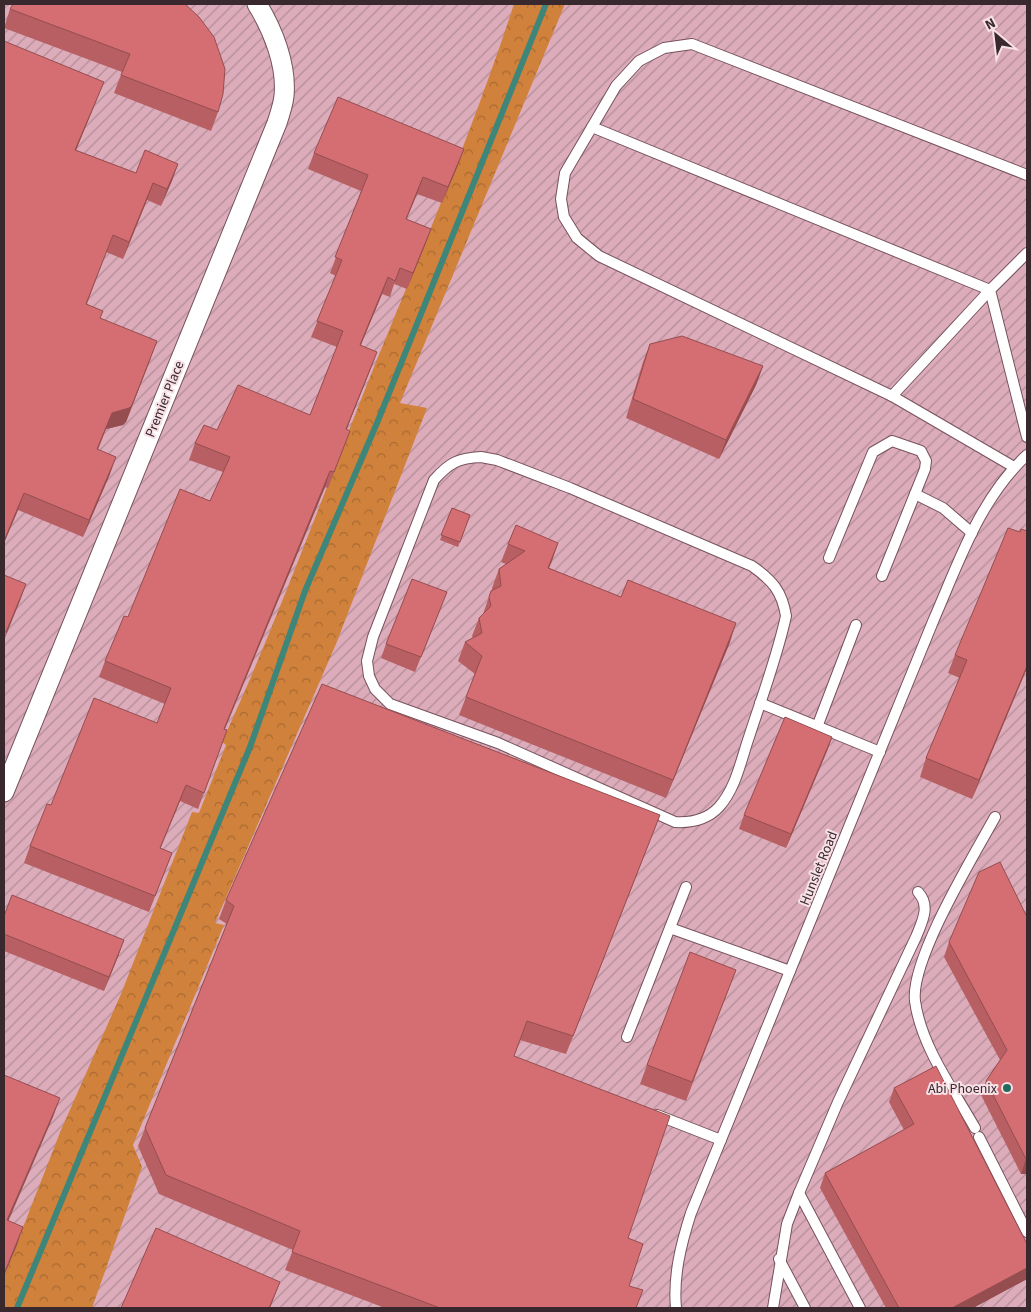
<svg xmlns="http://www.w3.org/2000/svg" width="1031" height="1312" font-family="'Source Sans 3',sans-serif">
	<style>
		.industrial { fill: url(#industrial-furrows) }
		.forest { fill: url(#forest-crowns) }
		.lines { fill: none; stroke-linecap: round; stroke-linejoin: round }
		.stream { stroke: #3e867a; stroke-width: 6 }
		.lane-casing { stroke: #76525d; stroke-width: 12 }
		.street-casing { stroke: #76525d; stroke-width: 21 }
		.lane { stroke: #fff; stroke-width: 10 }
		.street { stroke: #fff; stroke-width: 19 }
		.wall { fill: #b75f62 }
		.shaded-wall { fill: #954d50 }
		.building { fill: #d56e72; stroke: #954d50 }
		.poi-dot { fill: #23695c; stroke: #f7e1e7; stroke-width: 2 }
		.labels { text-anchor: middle; stroke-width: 4; stroke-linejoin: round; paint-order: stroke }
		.street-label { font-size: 14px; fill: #39292e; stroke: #f7e1e7 }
		.poi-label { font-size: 14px; fill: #39292e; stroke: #f7e1e7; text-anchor: end }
	</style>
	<defs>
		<pattern id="industrial-furrows" width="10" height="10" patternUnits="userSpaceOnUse" patternTransform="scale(1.25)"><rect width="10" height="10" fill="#dcacba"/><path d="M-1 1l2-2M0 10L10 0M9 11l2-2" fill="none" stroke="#b38c98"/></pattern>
		<pattern id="forest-crowns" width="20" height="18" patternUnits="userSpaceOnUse" patternTransform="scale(1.25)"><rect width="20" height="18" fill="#d0813b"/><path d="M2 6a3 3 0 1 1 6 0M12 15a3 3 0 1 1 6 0" fill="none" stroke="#aa6a32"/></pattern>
	</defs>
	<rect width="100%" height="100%" fill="#e4bac6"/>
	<!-- industrial -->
	<rect class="industrial" x="4" y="4" width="1023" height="1304"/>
	<!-- forest -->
	<path class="forest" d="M514,4h51l-165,399 27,5 -91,236 -121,279 9,2 -91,220 9,22 -50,141h-88v-32l57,-146 60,-136 71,-182 7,1 27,-68 -4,-3c58,-126 104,-256 156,-385 48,-117 97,-233 136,-353z"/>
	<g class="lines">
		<!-- stream -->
		<path class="stream" d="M17,1308l233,-561 55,-156 72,-168 169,-419"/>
		<defs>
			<g id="lane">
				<path d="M592,127l398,163 -98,106"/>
				<path d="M1027,253l-37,37 37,147"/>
				<path d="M481,457l16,3 73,28 182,78c20,14 30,25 34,50 -9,41 -24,81 -37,121 -8,23 -13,51 -30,70 -12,13 -27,16 -44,15l-177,-79 -108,-39 -15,-15 -6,-13 -2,-15 6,-24 61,-157c15,-17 24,-22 47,-23z"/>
				<path d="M1014,467l-122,-71 -293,-140 -22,-18 -13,-21 -3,-18 4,-26 51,-87 23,-25 25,-13 28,-4 335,131"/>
				<path d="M915,494l28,14 29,25"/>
				<path d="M829,558l44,-106 19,-11 29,10 5,10 -1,8 -43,107"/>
				<path d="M760,703l120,49"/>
				<path d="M817,727l39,-102"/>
				<path d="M670,928l120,43"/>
				<path d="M627,1037l59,-150"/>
				<path d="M657,1115l64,25"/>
				<path d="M975,1128c-22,-39 -54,-82 -60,-127 -5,-41 59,-146 80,-184"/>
				<path d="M979,1137l48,95"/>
				<path d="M799,1193l61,115"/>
				<path d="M779,1259l26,49"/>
				<path d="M676,1308c-3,-32 5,-64 15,-95l243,-594c25,-57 46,-121 93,-164"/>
				<path d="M773,1308l14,-84 12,-31 39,-91 78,-165c6,-15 15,-31 2,-45"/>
			</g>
			<path id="street" d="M4,792l273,-669c3,-9 6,-18 7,-27 3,-31 -11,-66 -27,-92"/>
		</defs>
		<!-- lane casing -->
		<use href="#lane" class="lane-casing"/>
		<!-- street casing -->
		<use href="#street" class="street-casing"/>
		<!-- lane -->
		<use href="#lane" class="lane"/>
		<!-- street -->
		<use href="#street" class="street"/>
	</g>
	<!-- wall -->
	<g class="wall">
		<path d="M185,4l33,108 -7,19 -97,-38 8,-21 -118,-44 6,-19z"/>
		<path d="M4,41l93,58 -21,51 60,23 42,-9 -17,42 -14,-6 -24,59 -17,-7 -19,52 13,14 51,40 -25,64 -3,3 -17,4 -8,21 12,24 -27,63 -65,-27 -14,33z"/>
		<path d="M314,153l144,12 -16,38 -25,-9 -11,25 25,10 -6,16 -18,44 -13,-5 -4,13 -8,-3 -21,51 10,23 -25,62 -2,17 -16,41 -3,-1 -100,242 2,1 -29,79 -18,-8 -20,47 12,5 -23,59 -125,-49 6,-17 21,-41 106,-82 8,-19 -66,-27 6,-16 23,-44 82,-116 13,-29 -34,-12 6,-17 22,-13 93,-15 27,-68 -26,-10 25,-61 -6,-3 31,-82 -53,-22z"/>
		<path d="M650,344l113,22 -7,19 -37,74 -93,-41 17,-56z"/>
		<path d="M452,508l18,7 -12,32 -18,-7z"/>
		<path d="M558,543l-9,25 181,74 -64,156 -207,-83 16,-41 -17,-13 7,-19 8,-4 -1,-2 7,-18 4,-4 8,-23 1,-1v-2l7,-19 7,-5 -5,-2 7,-18z"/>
		<path d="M447,592l-32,80 -34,-14 5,-14z"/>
		<path d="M955,655l72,13 -55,131 -52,-22 6,-19 34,-80 -12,-5z"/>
		<path d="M832,737l-5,14 -41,97 -47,-19 5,-14z"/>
		<path d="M653,833l-87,221 -46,-14 -6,16 114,182 1,48 7,22h-251l-100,-38 8,-20 -134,-56 -21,-48 89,-222 -8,-5 7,-19z"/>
		<path d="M4,916l115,38 -15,37 -100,-40z"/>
		<path d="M1027,917v257h-6l-40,-79 5,-14 14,-21 -56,-103 5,-15z"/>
		<path d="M729,988l-43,113 -46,-17 7,-19z"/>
		<path d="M894,1088l133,156v35l-54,29h-87l-66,-120 5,-15 79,-43 -15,-28z"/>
	</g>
	<!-- shaded-wall -->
	<g class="shaded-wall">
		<path d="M104,82l-35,85 6,-17z"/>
		<path d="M464,149l-6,16 -16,38 6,-16z"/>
		<path d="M178,164l-6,17 -11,25 6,-17z"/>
		<path d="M423,177l-6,17 -17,41 6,-16z"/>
		<path d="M153,183l-6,17 -24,59 6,-17z"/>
		<path d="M431,229l-6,16 -18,44 6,-16z"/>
		<path d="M388,277l-6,17 -28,67 6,-16z"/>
		<path d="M157,341l-31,81 -3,3 -17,4 -15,37 21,-53z"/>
		<path d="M377,352l-6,16 -31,78 6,-17z"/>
		<path d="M763,366l-7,19 -37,74 7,-19z"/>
		<path d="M116,457l-6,17 -27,63 6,-17z"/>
		<path d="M330,471l-5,16 -107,258 6,-16z"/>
		<path d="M24,493l-6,17 -14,33v-2z"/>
		<path d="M558,543l-6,18 -11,25 7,-18z"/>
		<path d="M26,584l-6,17 -16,39 2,-8z"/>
		<path d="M736,623l-6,19 -64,156 7,-18z"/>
		<path d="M1027,666v2l-55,131 7,-19z"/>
		<path d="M832,737l-5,14 -41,97 5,-14z"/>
		<path d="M186,785l-6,16 -26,63 6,-16z"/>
		<path d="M660,815l-7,18 -87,221 7,-18z"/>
		<path d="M124,940l-5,14 -15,37 5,-14z"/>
		<path d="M60,1098l-7,19 -49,114 3,-11z"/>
		<path d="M1026,1159l1,1v14h-6z"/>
		<path d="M23,1227l-6,18 -13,31v-2z"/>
		<path d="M1027,1268v11l-54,29h-21z"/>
		<path d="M280,1282l-10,26h-1z"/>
	</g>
	<!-- building -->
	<g class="building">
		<path d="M13,4h172l14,13 15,20 11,32 -2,25 -5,18 -97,-37 9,-21 -120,-45z"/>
		<path d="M4,41l100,41 -29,68 61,23 9,-23 33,14 -11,25 -14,-6 -24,59 -16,-7 -27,69 17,7 -3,7 57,23 -25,64 -3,3 -17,5 -15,36 19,8 -27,63 -65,-27 -20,48z"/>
		<path d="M338,97l126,52 -16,38 -25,-10 -17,42 25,10 -18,44 -13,-5 -5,13 -7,-4 -28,68 17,7 -31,77 4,2 -16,41 -4,-1 -106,258 3,1 -23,63 -18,-8 -26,63 12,5 -17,43 -125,-50 17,-42 4,1 43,-107 63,25 14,-35 -66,-27 19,-45 4,1 52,-128 30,12 20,-44 -35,-14 9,-18 13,5 21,-45 72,30 33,-84 -26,-10 25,-61 -7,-3 33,-82 -54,-22z"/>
		<path d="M682,336l81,30 -37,74 -93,-41 17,-55z"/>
		<path d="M452,508l18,7 -10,27 -19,-7z"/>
		<path d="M516,525l42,18 -10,25 73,29 7,-17 108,43 -63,157 -207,-83 16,-41 -17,-14 17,-9 -3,-15 12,-12 -2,-9 2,-6 10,-5 -2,-17 26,-18 -17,-7z"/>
		<path d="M1008,528l12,4 1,-3 6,2v135l-48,114 -53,-22 41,-98 -12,-5z"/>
		<path d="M4,575l22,9 -20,48h-2z"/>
		<path d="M412,579l35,13 -26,65 -35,-13z"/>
		<path d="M322,684l338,131 -87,221 -46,-15 -13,35 156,60 -42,122 15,6 -14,42 14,4 -7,18h-196l-148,-56 8,-21 -134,-56 -21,-47 89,-222 -8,-6z"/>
		<path d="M785,717l47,20 -41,97 -47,-19z"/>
		<path d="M1000,862l27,55v243l-1,-1 -40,-78 21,-31 -58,-108 30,-70z"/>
		<path d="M12,895l112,45 -15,37 -105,-43v-18z"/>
		<path d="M690,952l46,18 -44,112 -45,-17z"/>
		<path d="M936,1066l91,178v24l-75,40h-53l-74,-135 89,-49 -20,-36z"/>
		<path d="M4,1075l56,23 -53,122 16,7 -19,47z"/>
		<path d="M156,1228l124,54 -11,26h-148z"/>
	</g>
	<!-- markers -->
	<circle class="poi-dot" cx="1007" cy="1088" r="5"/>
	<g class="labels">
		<!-- street labels -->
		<g class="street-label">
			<text transform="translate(164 399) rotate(-68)" y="5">Premier Place</text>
			<text transform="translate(818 868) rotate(-68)" y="5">Hunslet Road</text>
		</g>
		<!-- poi labels -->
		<g class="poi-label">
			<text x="997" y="1093">Abi Phoenix</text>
		</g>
	</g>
	<!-- border -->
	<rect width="1031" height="1312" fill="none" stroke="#39292e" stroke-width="10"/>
	<!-- north arrow -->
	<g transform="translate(996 35) rotate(332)" stroke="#f7e1e7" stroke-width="4" paint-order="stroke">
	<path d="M0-4L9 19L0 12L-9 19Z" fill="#39292e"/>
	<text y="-8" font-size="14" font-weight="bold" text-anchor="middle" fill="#39292e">N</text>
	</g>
</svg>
